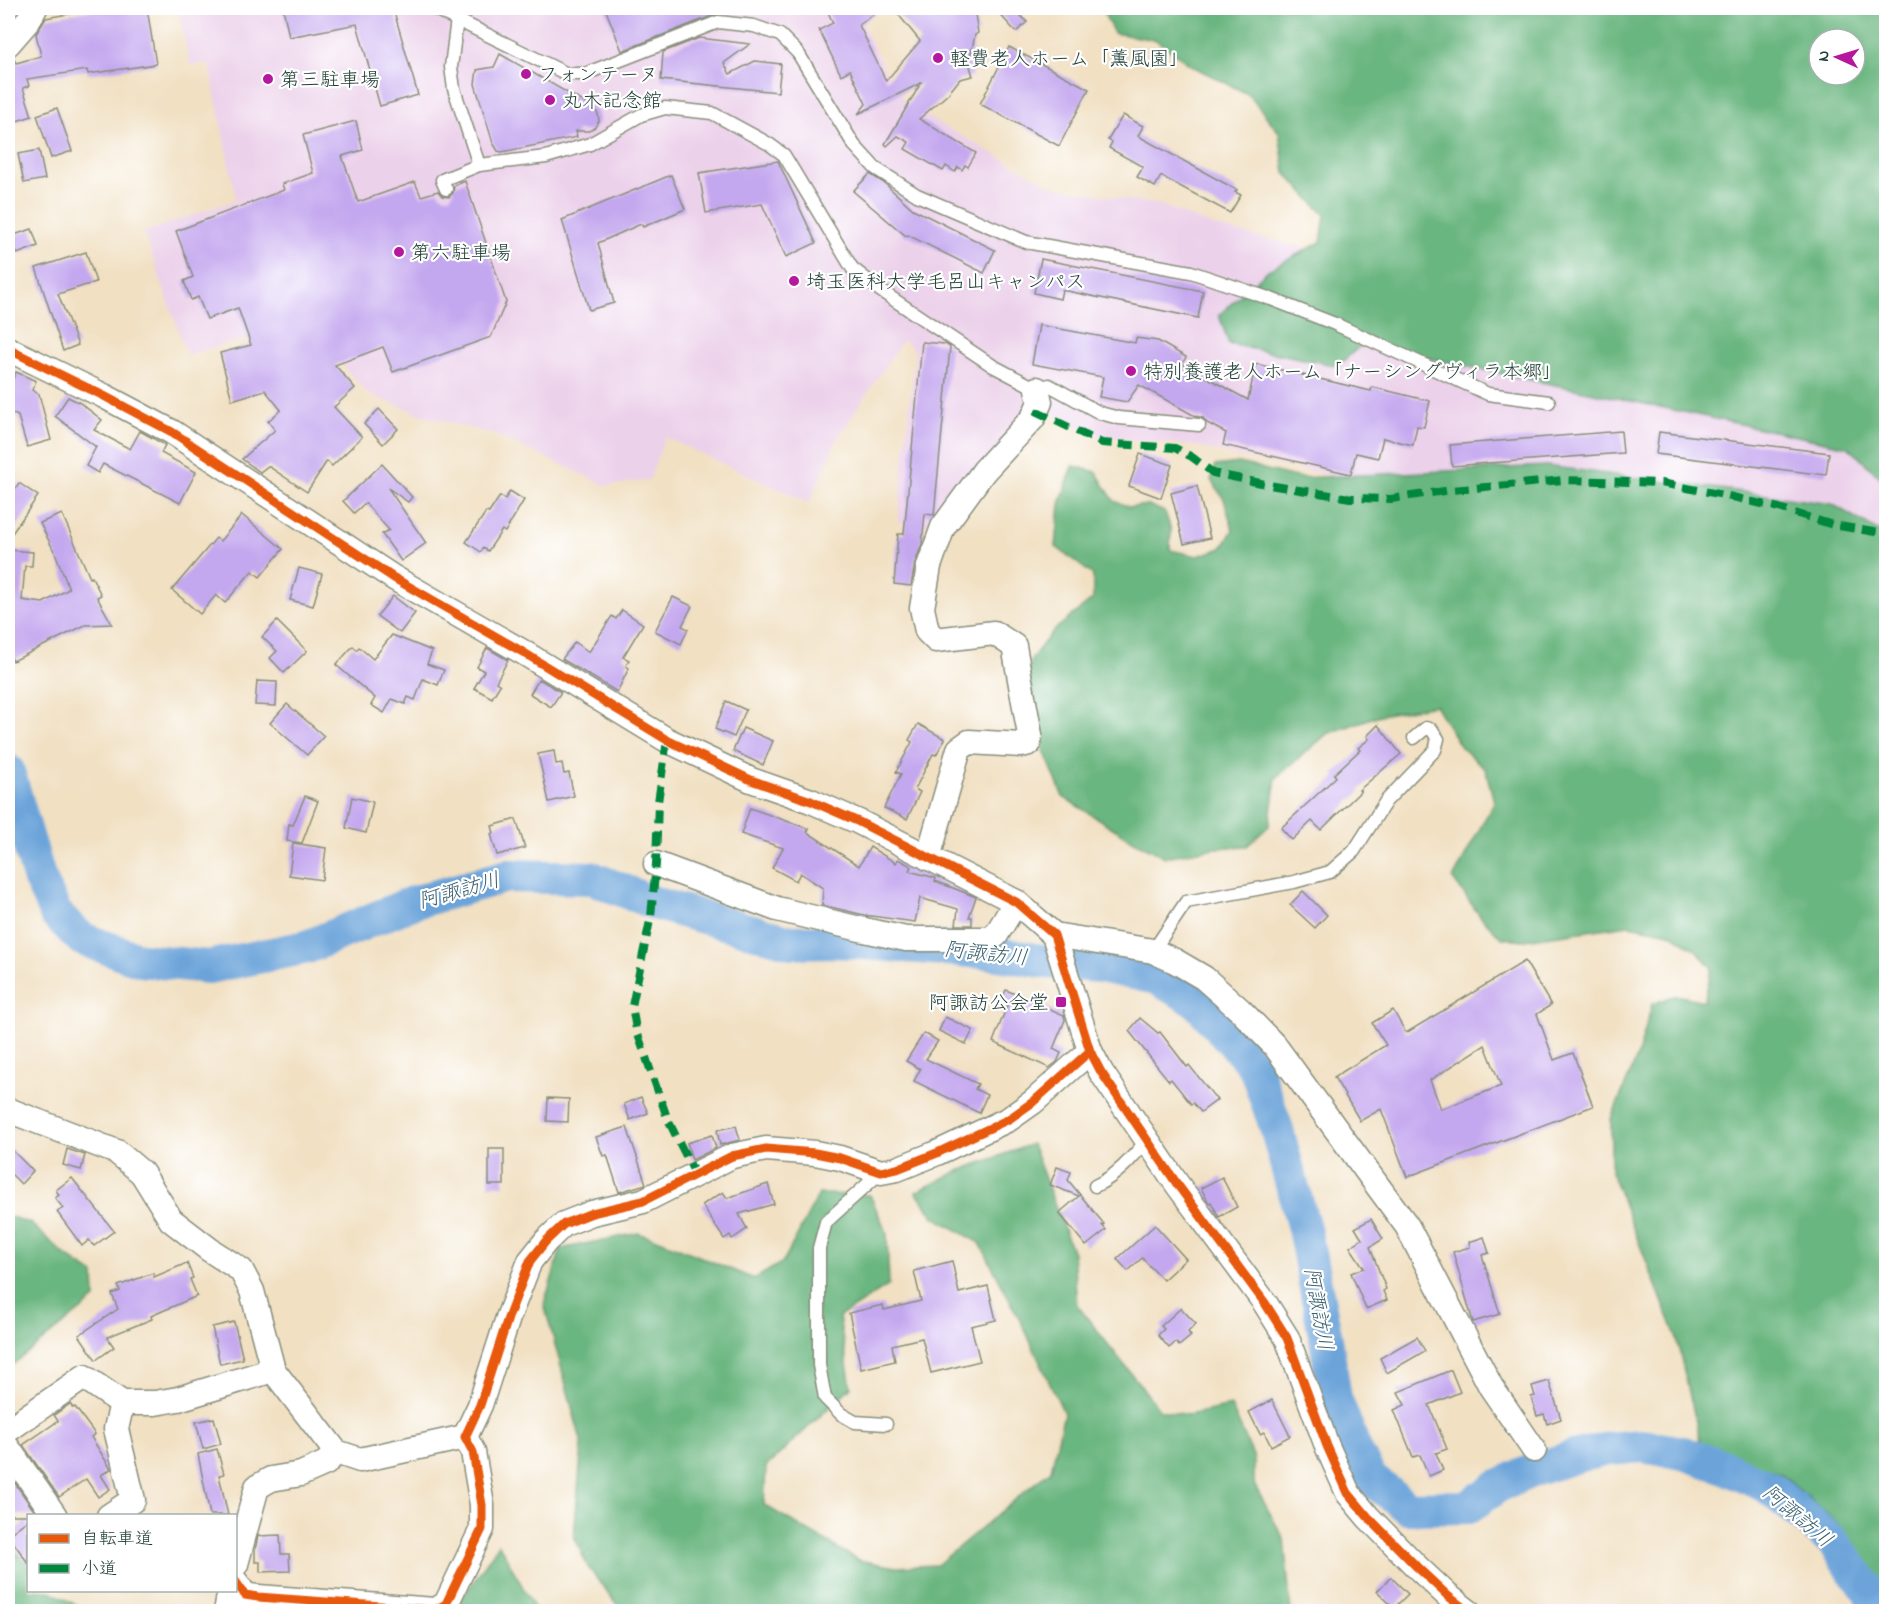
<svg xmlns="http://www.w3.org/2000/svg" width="1894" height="1619" font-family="'Indie Flower','Klee One',sans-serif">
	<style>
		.built { fill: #ecd1ea }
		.forest { fill: #6ab680; stroke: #447a5a; stroke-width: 1.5; fill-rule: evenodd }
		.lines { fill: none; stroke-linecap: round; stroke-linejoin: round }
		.river { stroke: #6ca4da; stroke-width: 34 }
		.building { fill: #c4a8ef; fill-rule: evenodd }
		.service-casing { stroke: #888e7b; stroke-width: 15 }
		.minor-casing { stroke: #888e7b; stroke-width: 27 }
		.service { stroke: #fff; stroke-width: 12 }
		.minor { stroke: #fff; stroke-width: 24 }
		.quiet { stroke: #00873e; stroke-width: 8; stroke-dasharray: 15 8; stroke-linecap: butt }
		.cycleway-casing { stroke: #fff; stroke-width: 13 }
		.cycleway { stroke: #e8590c; stroke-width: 9 }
		.poi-dot { fill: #b5179e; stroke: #fff; stroke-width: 2 }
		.labels { text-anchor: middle; stroke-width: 4.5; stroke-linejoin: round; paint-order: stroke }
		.poi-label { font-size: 20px; fill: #1f3d34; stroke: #fff; text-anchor: start }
		.water-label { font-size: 21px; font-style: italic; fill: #3a616e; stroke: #fff }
	</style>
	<rect width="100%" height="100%" fill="#fff"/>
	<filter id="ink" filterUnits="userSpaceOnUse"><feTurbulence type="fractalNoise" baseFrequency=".0167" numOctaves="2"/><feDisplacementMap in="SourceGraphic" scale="12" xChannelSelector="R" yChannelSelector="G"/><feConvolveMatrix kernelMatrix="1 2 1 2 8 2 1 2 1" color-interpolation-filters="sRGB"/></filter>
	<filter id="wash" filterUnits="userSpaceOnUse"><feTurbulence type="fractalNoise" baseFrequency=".008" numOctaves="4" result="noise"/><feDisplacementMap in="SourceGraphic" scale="24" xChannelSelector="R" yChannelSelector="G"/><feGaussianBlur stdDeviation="1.35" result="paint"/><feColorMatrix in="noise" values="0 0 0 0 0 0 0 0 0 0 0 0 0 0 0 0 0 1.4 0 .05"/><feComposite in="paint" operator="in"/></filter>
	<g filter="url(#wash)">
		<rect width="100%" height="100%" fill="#f1e0c2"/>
		<!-- built -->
		<path class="built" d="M178,8h676l42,84 24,21 134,74 106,18 53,21 73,18 600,168v140l-515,-69 -127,-25 -49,-12 -96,-10 -63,-30 -98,119 -40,-3 17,-171 -12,-11 -65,97 -29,66 -144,-66 -16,43 -42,6 -111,-51 -68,-18 -60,-23 -31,-35 -15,-41 -135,37 -43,-123 92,-32 -27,-137 -19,2z"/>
		<!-- forest -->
		<g class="forest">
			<path d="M1101,8h573l2,6 34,-6h176v475l-38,-36 -486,-103 -24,22 -109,-22 -10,-29 49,-45 53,-28 4,-27 -40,-42 -6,-41 -31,-38 -56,-28 -36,-26 -42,-7zM1819,39h36v36h-36z"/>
			<path d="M1239,463l61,15 247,-12 285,38 54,32v1068l-48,-80 -57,-50 -80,-30 -25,-108 -65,-164v-53l27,-64 14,-51 24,-9 28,6 8,-33 -15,-17 -27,-18 -41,-8 -104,15 -23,-2 -22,-22 -27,-37 41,-77 -8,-32 -25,-23 -26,-42 -55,10 -53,19 -51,44 -7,48 -22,20 -32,2 -50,9 -33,-17 -69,-43 -29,-71 -8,-45 6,-23 21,-27 40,-32v-24l-37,-28 4,-43 13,-38 23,6 18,29 16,6 18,-2 17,7 6,18 -1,20 27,6 25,-8 11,-18 -9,-31 -13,-19 4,-14z"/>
			<path d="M1032,1144l41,109 4,52 83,105 28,5 43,-9 23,52v26l30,55 7,72h-669l-34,-44 -14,-31 8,-92 -38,-140 17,-55 77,-16 24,8 92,38 29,-17 36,-68 51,1 17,38 2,52 -50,32 12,70 -85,80 -2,38 94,55 38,7 41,-2 114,-95 13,-57 -42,-89 -42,-81 -46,-26 -18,-25 40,-20z"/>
			<path d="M8,1216l23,8 34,31 29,19 1,25 -83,66 -4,1z"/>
			<path d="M8,1542l20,23v25l23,1 35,20h-78z"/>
			<path d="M499,1544l37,67 -83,1z"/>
		</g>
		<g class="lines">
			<!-- river -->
			<path class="river" d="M8,771l31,106 17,37 26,25 59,21 67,7 99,-20 105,-44 95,-27 85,2 65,26 134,38 47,-1 147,11 63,10 52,4 56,12 39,22 60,67 21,60 28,101 22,111 9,59 21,54 15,27 37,29 60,-1 30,-21 38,-17 41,-13 32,-7 33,-3 41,7 39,13 47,21 64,55 52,70"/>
		</g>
		<g id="blocks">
			<!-- building -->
			<g class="building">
				<path d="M90,8h57l9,56 -68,10 -1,-4 -60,9 2,7 -6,2 9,28 -18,6 -6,-21v-43l5,-1 3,6 25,-7 -5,-22 10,-16 45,-8z"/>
				<path d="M283,8h110l25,87 -38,11 -23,-82 -68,13z"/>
				<path d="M605,8h127l-110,43z"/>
				<path d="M826,8h56l-23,17 27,56 34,-40 -27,-33h81l4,25 -3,2 -6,28 4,13 -13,3 -12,15 -29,25 57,34 -8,14 -3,-2 -3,5 -4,-3 -3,5 -9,-6 -3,5 -38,-22 4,-7 -11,-6 -11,10 -2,-2 36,-61 -63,31 8,-10 -16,-34 -9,5 -22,-45 14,-7z"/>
				<path d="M994,8h19l14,14 -11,10z"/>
				<path d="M699,38l51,6 -26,19 6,11 25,-13 26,3 -3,28 -117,-12 2,-28z"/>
				<path d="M1009,47l80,42 -30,57 -79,-42z"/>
				<path d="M500,54l94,54 4,6 1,7 -4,6 -6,4h-13l1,6 -75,15 -4,-1 -5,-8 -18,-59 2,-14 17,-3z"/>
				<path d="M57,108l15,43 -21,7 -14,-43z"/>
				<path d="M1123,115l20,11 -5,10 99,54 -2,2 6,3 -11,18 -69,-37 -6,11 -18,-10 6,-10 -34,-19 3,-6 -4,-2z"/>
				<path d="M356,121l7,29 -21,6 16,46 57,-20 6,14 17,-5 4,5 7,1 4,-4 1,-7 11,-5 41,121 -15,35 -98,35 -10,-25 -48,18 20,23 -21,19 28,30 -30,29 -5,-5 -20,31 -39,-26 -8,6 -18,-13 33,-29 -7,-9 13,-11 -16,-20 -33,10 -12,-47 31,-8 -13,-37 -31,11 -9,-22 -7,3 -7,-19 9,-4 -17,-46 108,-41 -2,-6 31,-11 -10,-38z"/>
				<path d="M39,150l6,29 -21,4 -6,-29z"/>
				<path d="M778,161l38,82 -30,14 -24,-53 -56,9 -7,-40z"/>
				<path d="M870,174l14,9 29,26 82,41 -11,23 -76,-38 -2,1 -53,-45z"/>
				<path d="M671,175l14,34 -42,18 -2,-3 -43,19 16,60 -25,7 -27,-90z"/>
				<path d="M32,229l6,17 -21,8 -6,-18z"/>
				<path d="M86,252l10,30 -38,12 20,51 -15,6 -27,-83z"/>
				<path d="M1041,259l162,32 -5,27 -136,-28 -2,9 -26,-6z"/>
				<path d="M1039,325l96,18 1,-5 22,3 28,16 -4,7 66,36 8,-36 115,27 1,-4 58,14 -6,26 -7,-1 -4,19 -30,-7 -5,20 -22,-5 -5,21 -128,-29 3,-12 -19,-10 -4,-5 -8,-2 -56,-31 -12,17 -28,-5 4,-20 -71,-13z"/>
				<path d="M922,342l23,2 5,3 -16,168 -9,-1 -3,30 -7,19 -4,23 -17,-2 4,-50h6z"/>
				<path d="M16,372l20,9 -4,9 7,4 12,46 -24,7 -9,-31 -10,-5v-21z"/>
				<path d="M68,397l12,6 22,17 -8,10 36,19 10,-18 25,14 -4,8 35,19 -16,31 -77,-39 -5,9 -12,-7 10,-19 -41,-31z"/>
				<path d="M379,409l19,20 -15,15 -19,-20z"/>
				<path d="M1621,431l2,22 -171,13 -2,-21z"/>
				<path d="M1659,432l170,21 -3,22 -170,-21z"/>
				<path d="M1140,454l32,11 -11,33 -32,-12z"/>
				<path d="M382,464l30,33 -4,5 -20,-14 38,55 -25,18 -19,-27 7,-4 -24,-27 -11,10 -11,-12z"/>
				<path d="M19,483l19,13 -30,43v-40z"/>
				<path d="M1197,486l13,52 -26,6 -13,-51z"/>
				<path d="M510,491l14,9 -19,32 -3,-2 -14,21 -5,-3 -2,4 -15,-10 20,-30 3,1 11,-17 5,3z"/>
				<path d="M62,514l28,64 2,-1 9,18 -4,2 15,27 -27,1 -72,36 -5,-9v-71l2,-31 23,2 -1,14h-7l-3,34 21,3 26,-14 -13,-34 -16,-32z"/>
				<path d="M242,515l41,34 -23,28 -8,-6 -27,32 -9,-8 -16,19 -28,-24 44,-52 4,3z"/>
				<path d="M299,568l23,6 -9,32 -23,-6z"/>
				<path d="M393,596l22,17 -15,20 -23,-17z"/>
				<path d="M673,597l19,9 -10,20 6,3 -7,15 -26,-13z"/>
				<path d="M622,610l21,14 -20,33 6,3 -3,6 3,2 -12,24 -55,-33 13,-17 14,10 23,-36 4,3z"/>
				<path d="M277,621l30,30 -23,22 -14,-15 7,-7 -15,-14z"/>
				<path d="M392,635l40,16 -5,13 17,6 -6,15 -15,-6 -8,21 -7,-3 -3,7 -13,-5 -8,14 -13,-8 4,-7 -39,-33 17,-19 4,4 2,-3 14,12z"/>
				<path d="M487,648l21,12 -12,22 4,3 -8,13 -18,-10 10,-17 -7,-4z"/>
				<path d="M539,679l22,13 -10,15 -21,-13z"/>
				<path d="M257,681l20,1 -1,24 -21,-1z"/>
				<path d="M726,701l20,9 -12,27 -19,-8z"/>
				<path d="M287,704l37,32 -17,19 -37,-32z"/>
				<path d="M918,724l27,15 -9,16 -3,-1 -18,35 5,3 -13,27 -23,-11 17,-34 -5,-2 16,-30 -3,-2z"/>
				<path d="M1378,725l23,29 -42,36 2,1 -40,39 -9,-9 -20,19 -11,-12 55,-51 -2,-3 26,-24 -2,-2 11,-9 -2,-3z"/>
				<path d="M743,728l30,13 -10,24 -30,-14z"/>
				<path d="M554,751l2,13 6,-1 2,11 5,-1 5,23 -25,6 -11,-48z"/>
				<path d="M305,796l13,5 -16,42 -15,-2 2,-17 4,1z"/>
				<path d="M352,797l21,5 -7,31 -20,-5z"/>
				<path d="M750,808l59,21 -2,3 52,34 11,-19 26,16 2,-4 13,7 -2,5 27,7 -1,3 41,16 -7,20h3v8h-16l2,-16 -38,-11 -5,24 -51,-7 -42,-10 1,-17 -23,-15 -4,8 -24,-13 11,-20 -42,-14z"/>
				<path d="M516,819l9,29 -28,7 -6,-21 3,-1 -2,-7z"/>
				<path d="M293,843l33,5 -4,32 -33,-5z"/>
				<path d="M1303,891l24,24 -12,13 -25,-23z"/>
				<path d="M1525,961l26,44 -14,9 17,46 19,-7 20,53 -186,71 -26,-68 -21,12 -26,-44 52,-32 -14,-22 21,-13 13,23zM1485,1045l16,41 -60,23 -11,-29z"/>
				<path d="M1006,990l58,25 1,5 -12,29 8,4 -4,9 -8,6 -56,-26 14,-36 -7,-2z"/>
				<path d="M945,1017l28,13 -7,14 -27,-13z"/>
				<path d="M1140,1018l18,15 2,-1 27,35 2,-2 28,35 -16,12 -8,-9 -2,1 -20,-25 -2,2 -40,-50z"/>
				<path d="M924,1033l14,8 -12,18 52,25 -3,5 12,6 -8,18 -65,-32 7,-13 -1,1 -14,-8z"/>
				<path d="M641,1097l7,16 -18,7 -6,-16z"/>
				<path d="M548,1098l21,1 -1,23 -21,-1z"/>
				<path d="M736,1126l4,14 -20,5 -3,-15z"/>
				<path d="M627,1127l19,57 -27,8 -12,-37 -4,1 -7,-19z"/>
				<path d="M712,1135l4,13 -24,12 -5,-17z"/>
				<path d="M8,1146l25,25 -12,13 -13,-13z"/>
				<path d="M67,1149l18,6 -4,15 -18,-5z"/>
				<rect x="489" y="1149" width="15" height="36"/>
				<path d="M1057,1167l14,5 -3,8 36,44 -2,1 4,5 -20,16 -27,-33 20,-17 -29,-11z"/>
				<path d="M1222,1177l15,30 -18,10 -8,-15 -2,1 -8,-15z"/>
				<path d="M72,1178l42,53 -20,15 -5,-6 -7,6 -25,-34 6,-4 -8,-10 4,-3 -3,-5z"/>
				<path d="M768,1184l6,20 -35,10 8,15 -15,10 -2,-4 -6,4 -22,-34 21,-13 4,6z"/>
				<path d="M1371,1219l12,20 -13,8 16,42 -3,2 4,9 -21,9 -15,-36 13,-5 -14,-21 12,-8 -7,-11z"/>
				<path d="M1155,1225l31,34 -23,21 -21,-22 -14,13 -11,-12z"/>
				<path d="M1484,1237l5,16 -7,2 18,59 -27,8 -20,-70 17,-5 -1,-5z"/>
				<path d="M952,1261l7,32 29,-7 8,34 -25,6 9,35 -49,12 -9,-35 -30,7 3,16 -34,8 -12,-56 34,-8 1,5 37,-9 -7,-30z"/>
				<path d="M187,1263l6,15 -3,1 7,17 -46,20 1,3 -45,18 7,10 -18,13 -17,-25 39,-26 -6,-15 8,-3 -2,-5 35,-13 1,4z"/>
				<path d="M1181,1308l15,16 -8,8 3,4 -12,10 -3,-4 -7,6 -11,-13 6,-6 -3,-3z"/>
				<path d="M234,1322l9,37 -23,5 -8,-37z"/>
				<path d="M1417,1337l8,14 -38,22 -7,-15z"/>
				<path d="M1451,1370l9,22 -31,13 18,44 -11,4 7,17 -14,6 -9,-21 -7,2 -19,-47 11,-5 -7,-13z"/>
				<path d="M1549,1381l12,38 -14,5 -3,-10 -7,2 -6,-19 4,-1 -3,-10z"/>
				<path d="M1272,1400l18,36 -19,10 -7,-14 -4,2 -11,-22z"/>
				<path d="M70,1404l3,4 2,-1 20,27 -4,3 20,32 -10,6 9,14 -12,8 -12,-18 -27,18 -36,-52 35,-24 -4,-6z"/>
				<path d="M214,1418l7,26 -18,5 -7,-27z"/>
				<path d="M217,1449l7,25 -5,1 9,40h-18l-12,-61z"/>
				<path d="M13,1480l24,35h-29v-31z"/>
				<path d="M28,1520v43l-20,-28z"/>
				<path d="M280,1535l1,19h8l1,17 -30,1v-10h-5v-12l3,-14z"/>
				<path d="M1391,1577l17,17 -14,14 -17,-17z"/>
			</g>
		</g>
	</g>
	<g filter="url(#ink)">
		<use href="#blocks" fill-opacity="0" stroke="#888e7b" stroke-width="1.5"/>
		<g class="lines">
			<defs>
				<g id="service">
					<path d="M433,8l134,66h18l133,-52 36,4 26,9 18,18 56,92 21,23 42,27 109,47 165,30 80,27 64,25 153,70 61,8"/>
					<path d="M457,19l-6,48 3,22 25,76"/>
					<path d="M446,189l-4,-9 37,-15 67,-8 44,-13 51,-29 24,-7 47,5 57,31 15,11 68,113 29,23 112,75 44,23 12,-4 51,28 19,5 80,7"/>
					<path d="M1153,951l33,-49 108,-20 36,-10 24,-21 32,-50 49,-51 3,-11 -6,-9 -6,-2 -12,10"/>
					<path d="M881,1172l-55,50 -7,26v117l6,33 16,16 14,8 31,2"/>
					<path d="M1095,1186c23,-11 36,-27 52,-46"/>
				</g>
				<g id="minor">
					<path d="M8,44l20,-23 7,-13"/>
					<path d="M8,349l96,47 68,36 222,146 127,73 146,89 84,40 60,21 48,21 157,80 38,33 36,116 11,21 76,112 88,119 22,35 40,108 21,47 20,24 49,50 31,29 21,16"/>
					<path d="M928,858l31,-109 10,-7 53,3 7,-2 1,-8 -16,-89 -20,-13 -58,7 -9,-9 -5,-23 7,-42 14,-39 41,-56 49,-53 7,-16 -3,-13"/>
					<path d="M656,864l121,45 83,20 46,10h83l7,-4 20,-33"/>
					<path d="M1054,935l99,16 22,10 29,17 36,32 35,36 132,180 84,161 43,63"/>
					<path d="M8,1110l109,42 25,21 29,47 39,30 31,20 11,21 21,79 63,82 24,8 105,-23"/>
					<path d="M8,1430l76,-53 38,26h33l23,-4 95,-29"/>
					<path d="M8,1448l47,68"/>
					<path d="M109,1516l24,-16 -17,-71 6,-26"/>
					<path d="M236,1564l21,-77 14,-8 30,-5 25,-11 10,-11"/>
					<path d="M236,1582l9,13 13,2 177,13 11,-6 36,-75v-24l-9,-53 -8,-15 15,-32 28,-87 22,-57 16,-20 18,-17 28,-11 51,-12 89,-45 34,-7 49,4 25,5 41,14 16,-3 40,-16 72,-34 24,-17 57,-51"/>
					<path d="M226,1612l4,-22"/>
				</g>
			</defs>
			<!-- service casing -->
			<use href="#service" class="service-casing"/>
			<!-- minor casing -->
			<use href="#minor" class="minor-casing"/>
			<!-- service -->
			<use href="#service" class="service"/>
			<!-- minor -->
			<use href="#minor" class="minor"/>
			<!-- quiet -->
			<g class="quiet">
				<path d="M1035,411l67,32 73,5 17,9 21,16 62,13 75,12 41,1 60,-9 113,-10 97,3 63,12 55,13 54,17 53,9"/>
				<path d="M667,740l-9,62 -2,62 -5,52 -19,90 4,23 32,91 27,54"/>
			</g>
			<defs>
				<g id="cycleway">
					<path d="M8,349l96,47 68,36 222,146 127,73 146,89 84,40 60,21 48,21 157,80 38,33 36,116 11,21 76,112 88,119 22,35 40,108 21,47 20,24 49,50 31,29 21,16"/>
					<path d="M236,1582l9,13 13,2 177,13 11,-6 36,-75v-24l-9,-53 -8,-15 15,-32 28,-87 22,-57 16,-20 18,-17 28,-11 51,-12 89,-45 34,-7 49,4 25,5 41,14 16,-3 40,-16 72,-34 24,-17 57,-51"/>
				</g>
			</defs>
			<!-- cycleway casing -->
			<use href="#cycleway" class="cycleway-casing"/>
			<!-- cycleway -->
			<use href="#cycleway" class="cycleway"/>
		</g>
	</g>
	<!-- markers -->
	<g class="poi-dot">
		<circle cx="938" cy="58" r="6"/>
		<circle cx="526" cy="74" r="6"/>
		<circle cx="268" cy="79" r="6"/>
		<circle cx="550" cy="100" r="6"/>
		<circle cx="399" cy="252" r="6"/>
		<circle cx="794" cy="281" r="6"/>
		<circle cx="1131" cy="371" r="6"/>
		<rect x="1055" y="996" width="12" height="12" rx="3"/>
	</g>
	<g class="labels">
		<!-- poi labels -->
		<g class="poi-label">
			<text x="950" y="65">軽費老人ホーム「薫風園」</text>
			<text x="538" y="81">フォンテーヌ</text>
			<text x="280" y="86">第三駐車場</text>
			<text x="562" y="107">丸木記念館</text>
			<text x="411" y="259">第六駐車場</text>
			<text x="806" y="288">埼玉医科大学毛呂山キャンパス</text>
			<text x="1143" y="378">特別養護老人ホーム「ナーシングヴィラ本郷」</text>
			<text x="1049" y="1009" text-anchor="end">阿諏訪公会堂</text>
		</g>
		<!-- water labels -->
		<g class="water-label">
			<text transform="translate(459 890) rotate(-16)" y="7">阿諏訪川</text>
			<text transform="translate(986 953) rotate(6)" y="7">阿諏訪川</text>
			<text transform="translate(1319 1309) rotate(80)" y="7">阿諏訪川</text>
			<text transform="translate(1798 1516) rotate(40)" y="7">阿諏訪川</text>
		</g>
	</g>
	<!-- margin -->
	<rect width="1894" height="1619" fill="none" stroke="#fff" stroke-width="30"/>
	<!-- legend -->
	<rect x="27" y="1514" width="210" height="78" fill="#ffffff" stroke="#a5b1ae" stroke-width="1.5"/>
	<rect x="39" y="1534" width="30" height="9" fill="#e8590c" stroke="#a5b1ae" stroke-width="1.5"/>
	<text x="81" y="1544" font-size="18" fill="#1f3d34">自転車道</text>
	<rect x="39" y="1564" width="30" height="9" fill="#00873e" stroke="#a5b1ae" stroke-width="1.5"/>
	<text x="81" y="1574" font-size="18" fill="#1f3d34">小道</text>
	<!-- north arrow -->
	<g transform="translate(1837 57) rotate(274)"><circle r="28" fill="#ffffff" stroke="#a5b1ae" stroke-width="1.5"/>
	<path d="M0-4.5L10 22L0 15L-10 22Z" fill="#b5179e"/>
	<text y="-9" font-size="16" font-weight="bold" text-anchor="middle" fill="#1f3d34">N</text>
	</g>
</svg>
